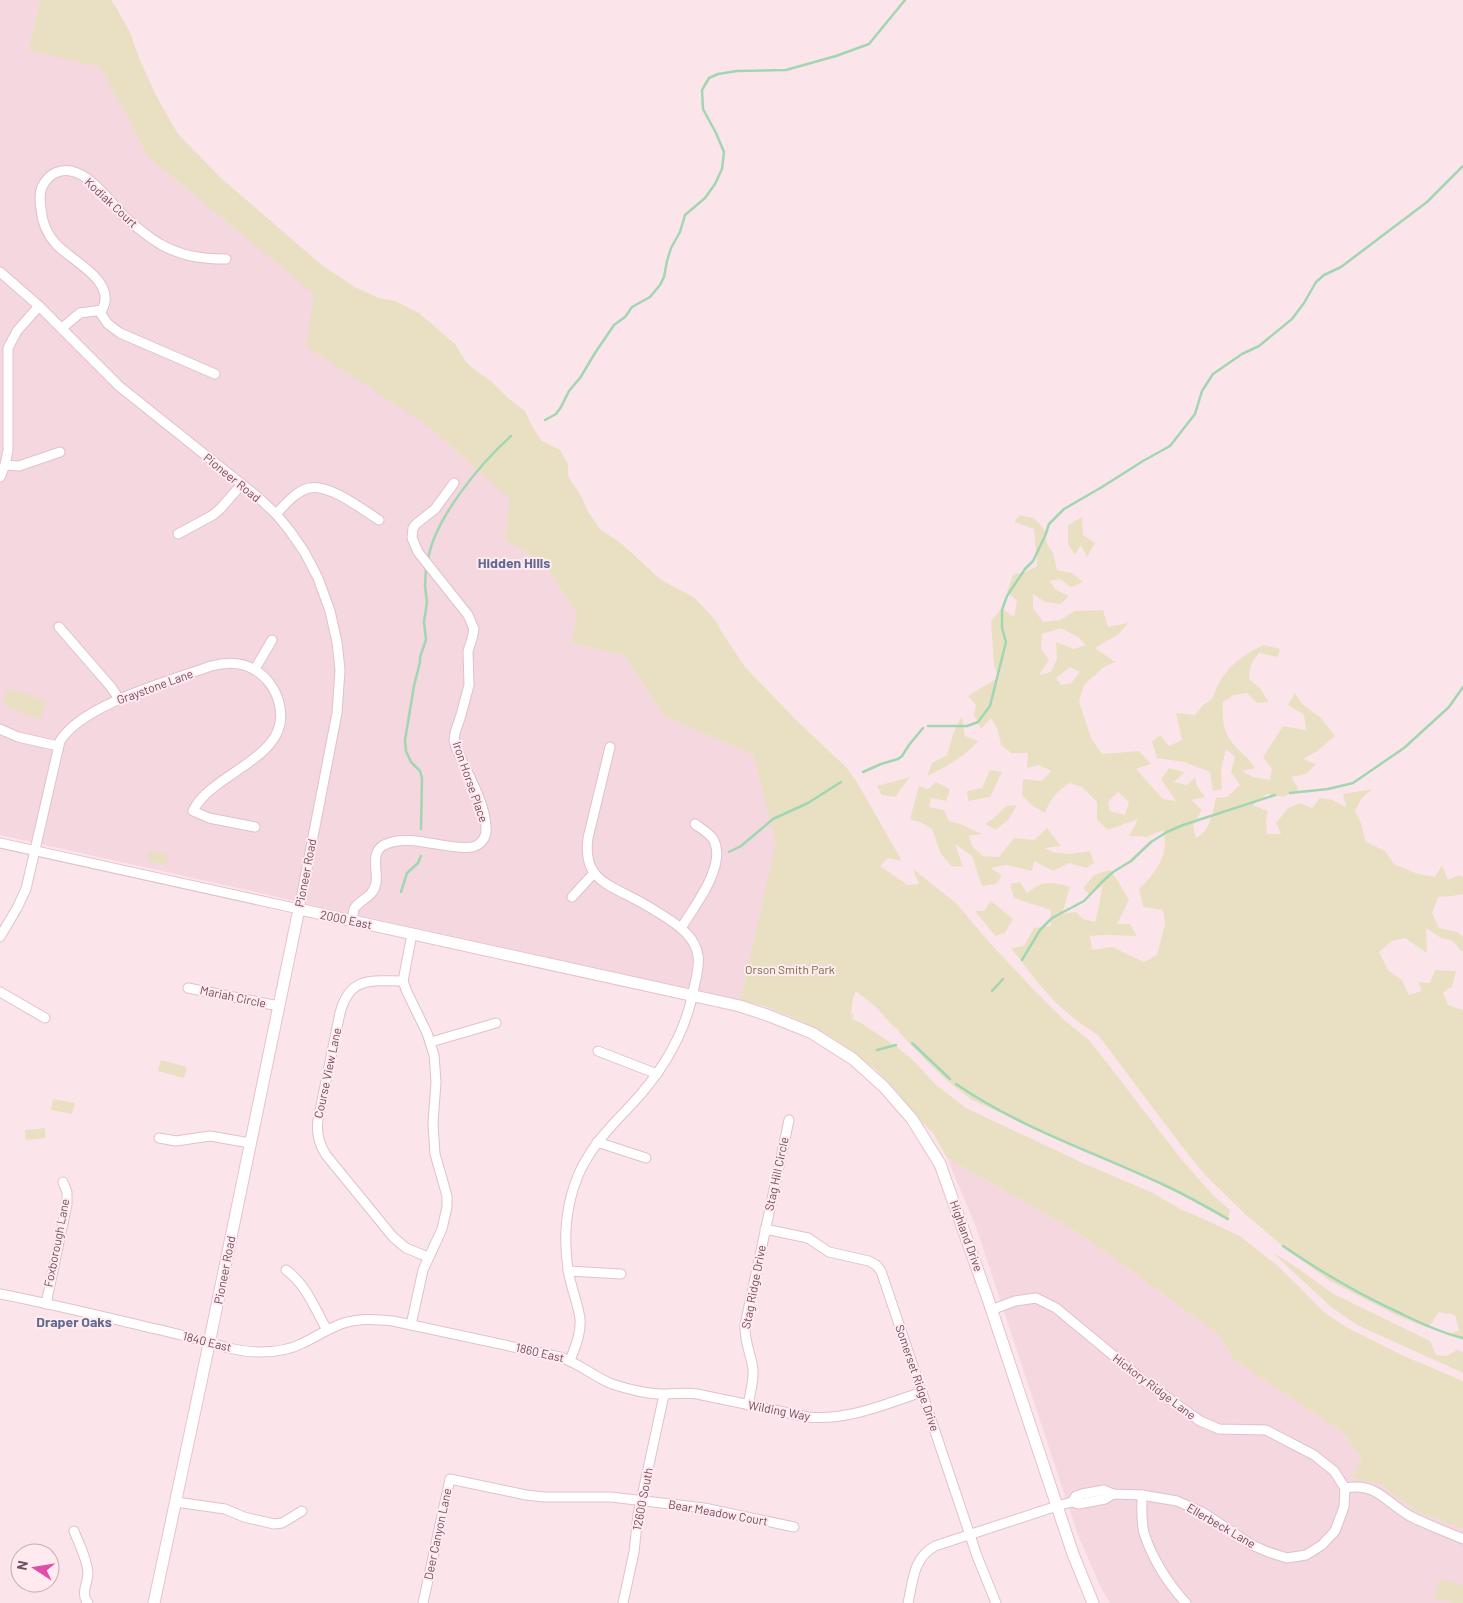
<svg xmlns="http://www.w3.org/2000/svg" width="1463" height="1603" font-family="Barlow,sans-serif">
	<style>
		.residential { fill: #f5d7df }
		.green { fill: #e9e0c4; fill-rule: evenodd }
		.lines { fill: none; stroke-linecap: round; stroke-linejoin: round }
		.stream { stroke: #a1d6b2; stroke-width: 2.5 }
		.street-casing { stroke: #e0c1cc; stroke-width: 11 }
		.secondary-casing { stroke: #e7c1ce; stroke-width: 13 }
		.street { stroke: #fff; stroke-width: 9 }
		.secondary { stroke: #fff; stroke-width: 11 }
		.labels { text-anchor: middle; stroke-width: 4; stroke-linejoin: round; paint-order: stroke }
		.street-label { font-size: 12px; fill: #744b5e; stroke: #ffebef }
		.park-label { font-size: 12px; fill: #746e41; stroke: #ffebef }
		.neighbourhood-label { font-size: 14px; font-weight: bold; fill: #636990; stroke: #ffebef }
	</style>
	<rect width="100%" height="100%" fill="#fce5ea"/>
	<!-- residential -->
	<g class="residential">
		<path d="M0,0h40l-12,50 72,16 30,56 17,34 168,138 113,132 83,73 -6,41 38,22 34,52 -6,29 53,12 40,61 89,39 24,88 -37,157 -740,-165z"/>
		<path d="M947,1158l136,78 135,98 17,27 107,71 20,27 -10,19 28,6 35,27 48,18v74h-353l-9,-15 -23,-53 -102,-308z"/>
	</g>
	<!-- green -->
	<g class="green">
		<path d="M40,0h71l5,7 14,25 11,31 18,38 19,33 44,45 101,87 32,21 24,11 16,3 24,12 36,31 11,18 9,8 16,11 17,17 17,13 8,17 8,12 19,10 8,14v11l4,8 7,9 10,21 11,16 22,15 38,35 35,19 21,23 5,10 24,36 50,52 51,48 11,15 45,79 -14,-3 -8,8 28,19 11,-1 -6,-15 43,34 33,39 44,47 31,31 26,21 92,119 31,35 17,15 -2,11 -61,-35 -195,-86c-27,-19 -51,-44 -73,-68l-1,-3 -5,-3 -17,-19 -20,-16 -3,7 -2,16h3l-2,5 9,4 36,24 17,14 21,23 31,24 117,55 70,30 29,17 15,6 43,20 38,30 47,47 21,14 58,29 59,25v148l-48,-18 -35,-27 -29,-6 11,-19 -20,-27 -107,-71 -17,-27 -135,-98 -136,-78 -14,-25 -12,-12 -29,-35 -17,-17 -26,-20 -21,-14 -25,-13 -39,-16 -24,-6 36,-157 -23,-88 -89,-39 -40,-61 -53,-12 6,-29 -34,-52 -38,-22 5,-41 -82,-73 -122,-80 8,-52 -167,-138 -17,-34 -30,-55 -72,-17z"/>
		<path d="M1020,515l14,3 10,11 3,15 6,9 4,17 15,3 11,9 -12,5 -11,-8 -10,2 5,8 14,7 -8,8 -16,-2 -12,-8v14l10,14 17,-2 15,-9 28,-1 5,17 20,-4 -9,11 -24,14 20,14 -11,5 -20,18 -5,16 12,37 11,16 37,-3 12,13 -15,5 27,30 13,2 -15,-22 8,-11 16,4 -11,10 13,3 8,-8 2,9 8,11 -14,3 11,10 -9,16 3,12c15,-8 16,-24 20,-40l11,-1 13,-12 -9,-13 4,-15 -9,-8 -5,21 1,19 -9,2 -3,-19 -26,-10 -27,-4 -5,-16 8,-7 9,11 13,-6 -6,-27 19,2 8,-10 9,-6c10,-28 25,-42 52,-54l16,4 -2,8 -19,-4 -8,11 -2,15 11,9 9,14 -12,1 -10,-10 -13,2 -11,7c-1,18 0,31 13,45 7,8 12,10 19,21l-13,3 11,6 17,3 2,-11 -9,-12 20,-31 23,4 -2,-15 -16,-10 7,-12 7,11 18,13 15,19 -19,16 -13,7 13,5 -10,10 -15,3 8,13 -16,7 -16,-3 -14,11 15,6 -2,10 1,13h14l-5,-11 12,-15 12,-5 12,5 8,-10 13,2 13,7 -3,-13 30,-5 -11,9 -7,13 6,12 5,19 19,9 9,13 24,10 17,3 7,-12 6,15 11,-5 4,2v17l-11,2 -14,1 -6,16 7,15 19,4 5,5v14h-2l-8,-10 -12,-3 -15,-10 1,25 -22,-15 -13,3 -13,11 9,18 14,10 7,15 13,-4 -4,-9 12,1 5,-13 21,1 -4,16 -9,5 5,13 15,5v330l-16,-5 12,-5 -4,-15 -16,-3 -11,16 -30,-12 -68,-35 -45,-33 -40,-34 -39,-38 -22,-27 -86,-114 -21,-14 -22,-19 -21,-24 -23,-30 13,-2 10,-18 17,-2v-16l-37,-12 -4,-14 10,-2 7,11c18,-13 22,-12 43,-6l-8,27 14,-2 7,7 12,3 4,-16 3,-20 -12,9 -7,-7 11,-13 16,-5 8,11 11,19 -12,24h13l7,12 -32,-1 -15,1 2,14 20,-3 32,15 13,-7 8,-31 -2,-14 -20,-3 -4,-18c16,-16 31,-34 24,-59l-16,7 -18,-1 9,-17 -30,11 -11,-10v-18l-15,-15 -12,-4c-13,8 -20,16 -25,30l-14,-8 -9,-10 1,-16 19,2 9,-10 -12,-6 -12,3 1,-15h-17l-10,-8 -3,-15 -7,-12 -10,11 -7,-14 2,-10 -8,-9 31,-19 -5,-11 -3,-45 11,-13 12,9 3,-16 -10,-9 6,-18 11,-1 13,-7 -3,-37 -20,-7zM1061,628l17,9 8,8 -12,4 -18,-7 1,17 -6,13 -12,3 10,-15 -8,-11 1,-15zM1070,667l10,5 -9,11 -10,2 -5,-7zM1118,792l11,10 -4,13 -15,-4 -2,-9z"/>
		<path d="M1082,517l1,18 12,8 -8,14 -6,-12 -6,10 -7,-11v-19z"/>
		<path d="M8,689h5l32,12 1,3 -5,14 -3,1 -33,-13 -2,-4z"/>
		<path d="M962,716l3,20 13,5c-14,16 -31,26 -51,35l5,-13 15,-8 6,-21z"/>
		<path d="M990,770l12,2 -12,25 -22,4 -1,-10 15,-3z"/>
		<path d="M910,777l-15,20 -13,-2 -5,-9z"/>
		<path d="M936,782l14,7 -4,12 -15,-3 -2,9 15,3 5,11 14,4 19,9 -13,2 3,10 11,10 16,1 15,-19 20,2 13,-12 14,18 -17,2c15,8 29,6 46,3l4,12 -8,5 -17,-5 -16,8 -19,-10 -2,10 -26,-6 -15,3 11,8 -6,8 -14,2 -10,-30 -17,-12 8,23 -12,-1 -10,-12 -9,-25 -12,-7 -10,-3 9,-33 9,3z"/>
		<path d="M1017,805l-8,14 -13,11 -11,-6 9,-6 12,-12z"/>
		<path d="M149,851l19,4 -2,10 -19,-4z"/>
		<path d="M991,901l22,18 -8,14 -10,3 -20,-25h9z"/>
		<path d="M161,1060l26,7 -3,11 -26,-7z"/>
		<path d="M53,1099l22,4 -3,11 -21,-4z"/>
		<path d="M45,1128v10l-19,2 -1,-10z"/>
		<path d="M1272,1252l27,17 33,24 98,48 6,14 11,1 10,-6 6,2v21l-106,-48 -26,-18z"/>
		<path d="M1439,1579l24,6v18h-9l-20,-4z"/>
	</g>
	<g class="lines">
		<!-- stream -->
		<g class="stream">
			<path d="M545,420l11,-6 5,-7 8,-16 11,-13 15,-25 19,-28 11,-8 7,-10 18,-10 10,-12 4,-8 3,-16 4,-13 9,-16 5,-17 20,-17 10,-14 7,-15 2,-17 -8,-19 -13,-24 -1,-19 7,-12 9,-4 19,-3 49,-1 50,-14 33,-12 36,-44"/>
			<path d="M428,560c6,-41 52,-96 83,-124"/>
			<path d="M928,726h39l11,-4 12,-16 16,-64 -4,-14v-18l5,-14 18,-27 8,-8 12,-25 4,-12 15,-15 38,-22 41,-26 27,-15 25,-32 7,-23 11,-17 29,-20 17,-8 33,-27 12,-16 12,-21 8,-7 17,-8 86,-65 36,-36"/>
			<path d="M863,772l18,-8 17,-5 4,-3 7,-11 14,-17"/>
			<path d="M1290,793l38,-4 25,-6 51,-35 45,-41 14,-20"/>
			<path d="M421,829l1,-51 -2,-7 -9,-9 -5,-11 -1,-11 9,-54 6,-24v-5l6,-17 -2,-18 3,-20 -2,-16 1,-18"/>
			<path d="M729,852l12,-6 32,-27 35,-16 33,-21"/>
			<path d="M401,892l6,-19 11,-10 3,-7"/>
			<path d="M1022,960l18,-30 12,-12 32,-17 17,-18 12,-11 18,-11 20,-19 16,-10 16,-7 92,-30"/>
			<path d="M992,991l11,-12"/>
			<path d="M912,1043l38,36"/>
			<path d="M877,1050l19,-5"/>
			<path d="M956,1084c64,44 138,68 208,101 22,10 43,22 64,34"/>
			<path d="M1283,1246c38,26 77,49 119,68 20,10 40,19 61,24"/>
		</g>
		<defs>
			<g id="street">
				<path d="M0,272l39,34 80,80 140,112 17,16 14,17 15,22 13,25 12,33 7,31 3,28 -3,43 -38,196 -299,-66"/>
				<path d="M99,311l9,13 12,9 95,41"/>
				<path d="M62,328l18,-15 22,-3c16,-29 -32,-50 -46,-66 -9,-10 -14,-22 -15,-35 -1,-7 -2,-15 1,-22 3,-6 7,-11 13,-14 27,-13 53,27 69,43 11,10 23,20 36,28 21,12 41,15 66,15"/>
				<path d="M5,465l14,1 41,-14"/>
				<path d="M0,477l5,-12 3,-15v-102l9,-17 22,-25"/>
				<path d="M276,514c9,-9 20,-23 33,-26 20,-5 54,22 70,32"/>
				<path d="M178,534l35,-19 8,-7 20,-23"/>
				<path d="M59,627l52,60 8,12"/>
				<path d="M255,669l17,-29"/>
				<path d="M0,729l18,8 40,9"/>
				<path d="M572,897l22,-24"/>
				<path d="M352,921c1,-4 1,-8 2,-12 6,-10 19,-11 22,-26 2,-13 -6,-31 8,-38 24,-13 64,6 88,2 10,-2 15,-11 14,-20 -1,-21 -13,-43 -22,-62 -3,-7 -8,-16 -10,-24l1,-8 6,-18 8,-30 -1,-34 4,-12 2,-10 -6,-14 -50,-63 -6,-14 1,-10 3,-4 19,-15 19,-26"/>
				<path d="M681,928c13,-21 47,-64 32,-89 -4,-6 -11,-10 -18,-15"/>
				<path d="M0,937l17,-29 9,-19 34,-148c23,-37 110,-60 151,-75 15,-4 30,-5 44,4 12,7 21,20 24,33 15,55 -67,68 -86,108l16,7 46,9"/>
				<path d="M403,981c-30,0 -53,-6 -63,32l-22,107c-2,13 1,24 8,35l67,82 13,11 22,9"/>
				<path d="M188,988l91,18"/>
				<path d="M0,992l45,26"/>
				<path d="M431,1042l65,-19"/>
				<path d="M598,1051l59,23"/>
				<path d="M159,1138l17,3 34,-5 40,7"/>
				<path d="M597,1142l49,16"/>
				<path d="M765,1229l43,9 21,14 40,9 7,4 5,6 96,285 19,47"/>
				<path d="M286,1270c20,14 29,39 41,60"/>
				<path d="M568,1271l53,3"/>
				<path d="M0,1294c61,12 121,27 181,41 26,6 52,17 78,17 15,0 31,-2 44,-9 13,-6 24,-14 38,-19 17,-6 34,-5 52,-3l167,36c19,6 34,20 52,27 15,5 39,11 54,10 11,0 20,-2 31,0l111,23c40,4 77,-13 114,-25"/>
				<path d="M46,1304l21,-100v-12l-4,-10"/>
				<path d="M991,1310l24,-9 21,-3 20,10 87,72 57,41 19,8 47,1 48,25 20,16 11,17"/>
				<path d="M411,1325l12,-55 19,-41 5,-22v-11l-12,-42 -1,-15 -1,-16 3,-41 -2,-27 -7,-22 -20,-41 -4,-11 9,-47"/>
				<path d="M570,1360c6,-14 13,-32 9,-47 -3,-15 -9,-29 -11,-44 -5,-34 -2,-68 13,-100 13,-26 31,-44 51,-65 29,-31 52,-68 61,-111 2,-12 7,-25 5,-37 -1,-8 -6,-17 -12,-23 -10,-11 -43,-30 -57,-37 -28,-14 -46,-22 -41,-58l22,-91"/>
				<path d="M748,1405c2,-12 6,-24 5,-36 -2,-15 -9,-28 -8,-44l44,-205"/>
				<path d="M1345,1488c32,-6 40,14 65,28 15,8 37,16 53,23"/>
				<path d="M1142,1495c0,12 -1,26 2,38 8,25 24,51 42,70"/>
				<path d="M176,1502l49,7 19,8 30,7 8,-1 20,-12"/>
				<path d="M1072,1502l4,-6 6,-2 22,-4 9,4 29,1 35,6 25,11 50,33 16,7 19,6 19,-3 16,-10 13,-14 9,-24 1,-19"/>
				<path d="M74,1531c5,13 13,27 14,42 0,10 -8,21 0,30"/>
				<path d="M423,1603l27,-124 76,16 18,2h67l93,11 90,19"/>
				<path d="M623,1603l11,-51 4,-37 26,-120"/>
				<path d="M908,1603c5,-22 5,-45 27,-57l122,-40 15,-4 7,2 26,-5 8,-5"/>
			</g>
			<path id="secondary" d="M154,1603c50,-231 97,-462 145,-694l441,97 27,9 45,18 41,26 31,28 28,32 28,45 49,138 84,252 20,49"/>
		</defs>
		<!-- street casing -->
		<use href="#street" class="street-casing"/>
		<!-- secondary casing -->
		<use href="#secondary" class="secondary-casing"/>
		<!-- street -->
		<use href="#street" class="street"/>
		<!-- secondary -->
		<use href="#secondary" class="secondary"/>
	</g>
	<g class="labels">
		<!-- street labels -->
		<g class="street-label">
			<text transform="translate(111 203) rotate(43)" y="4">Kodiak Court</text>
			<text transform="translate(232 478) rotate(39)" y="4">Pioneer Road</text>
			<text transform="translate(155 687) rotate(-20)" y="4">Graystone Lane</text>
			<text transform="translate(470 782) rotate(71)" y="4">Iron Horse Place</text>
			<text transform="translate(306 873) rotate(-79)" y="4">Pioneer Road</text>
			<text transform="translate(346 920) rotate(12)" y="4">2000 East</text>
			<text transform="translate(233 997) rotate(12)" y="4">Mariah Circle</text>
			<text transform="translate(328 1073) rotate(-78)" y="4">Course View Lane</text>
			<text transform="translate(777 1174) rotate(-78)" y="4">Stag Hill Circle</text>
			<text transform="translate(966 1236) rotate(70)" y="4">Highland Drive</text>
			<text transform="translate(57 1243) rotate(-79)" y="4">Foxborough Lane</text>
			<text transform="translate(225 1270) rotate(-79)" y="4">Pioneer Road</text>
			<text transform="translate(754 1287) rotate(-79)" y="4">Stag Ridge Drive</text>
			<text transform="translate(207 1342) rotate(14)" y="4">1840 East</text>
			<text transform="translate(540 1353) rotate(13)" y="4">1860 East</text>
			<text transform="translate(917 1378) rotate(71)" y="4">Somerset Ridge Drive</text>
			<text transform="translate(1154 1387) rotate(37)" y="4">Hickory Ridge Lane</text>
			<text transform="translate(779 1411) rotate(11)" y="4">Wilding Way</text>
			<text transform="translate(643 1499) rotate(-79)" y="4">12600 South</text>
			<text transform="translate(718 1513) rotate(10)" y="4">Bear Meadow Court</text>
			<text transform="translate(1221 1526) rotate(30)" y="4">Ellerbeck Lane</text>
			<text transform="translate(438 1534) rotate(-78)" y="4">Deer Canyon Lane</text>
		</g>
		<!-- park labels -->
		<g class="park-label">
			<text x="790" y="974">Orson Smith Park</text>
		</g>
		<!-- neighbourhood labels -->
		<g class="neighbourhood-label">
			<text x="514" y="568">Hidden Hills</text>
			<text x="74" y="1327">Draper Oaks</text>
		</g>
	</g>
	<!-- north arrow -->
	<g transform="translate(35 1568) rotate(282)"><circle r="24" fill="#ffebef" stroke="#c7abb5"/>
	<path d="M0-4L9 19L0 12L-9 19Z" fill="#e24ea7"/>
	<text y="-8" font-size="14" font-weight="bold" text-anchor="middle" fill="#744b5e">N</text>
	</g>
</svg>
